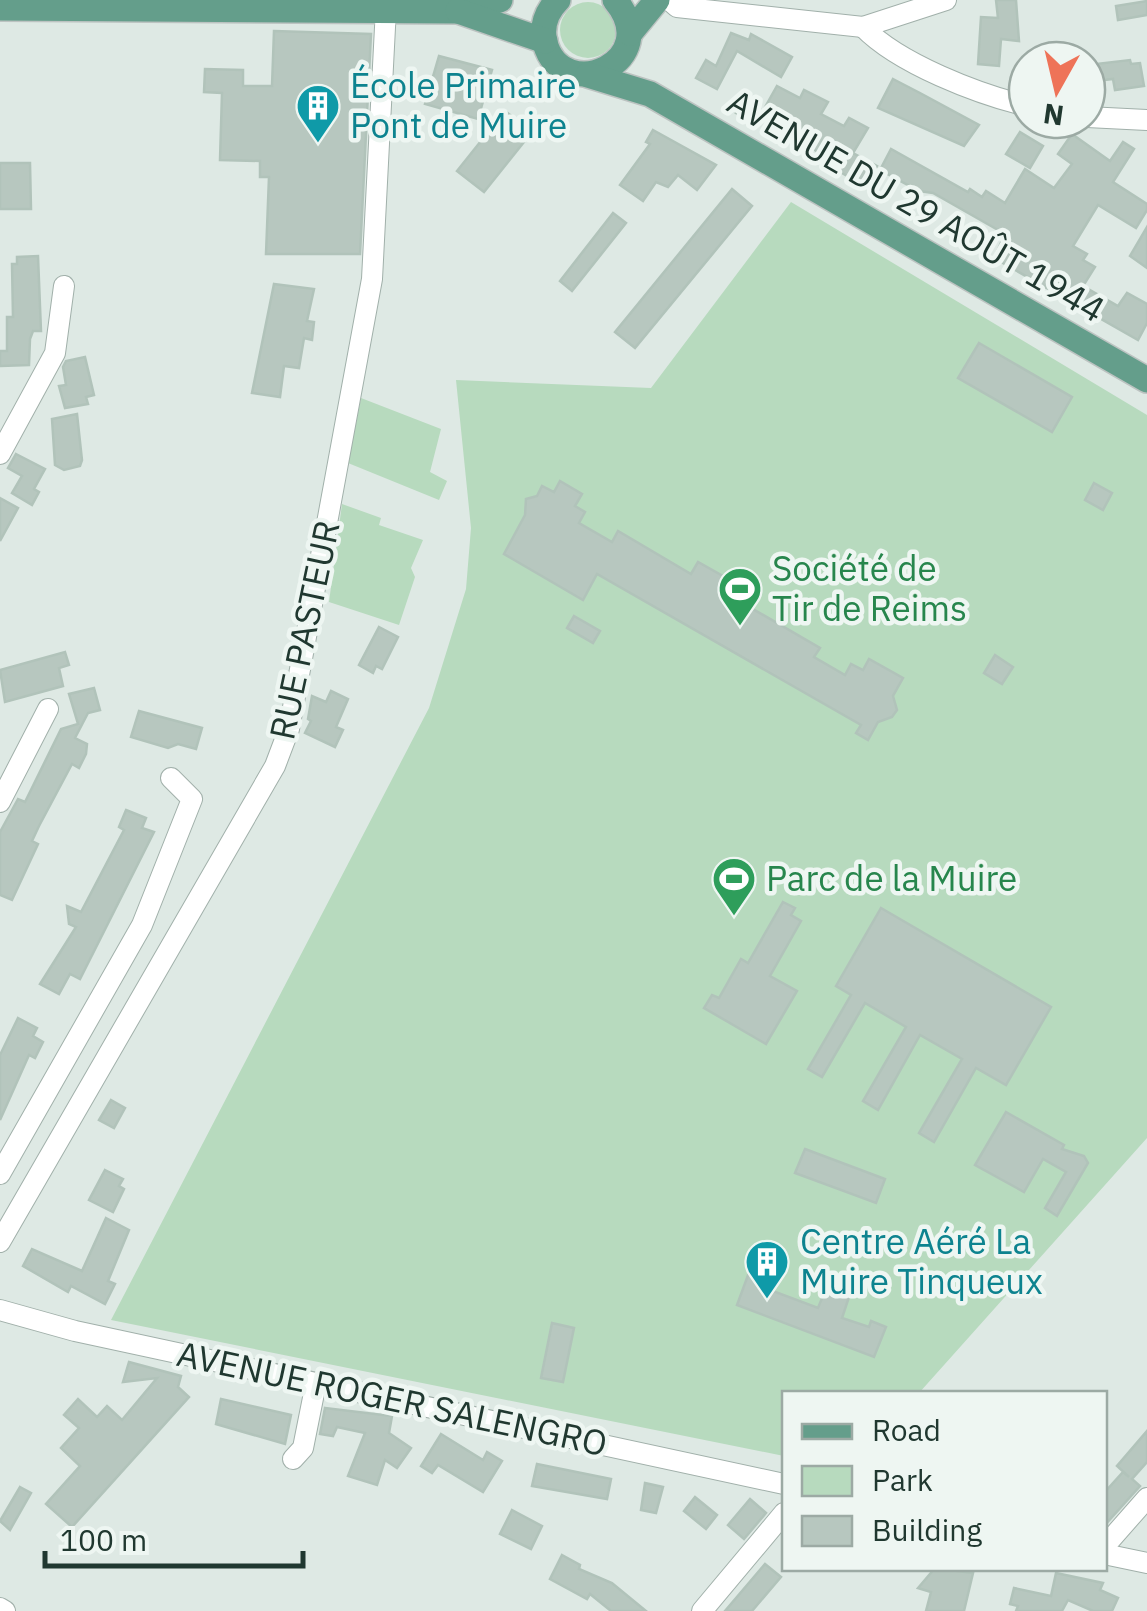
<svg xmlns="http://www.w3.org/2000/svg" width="1147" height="1611" font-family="'IBM Plex Sans',sans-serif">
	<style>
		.green { fill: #b7dabe }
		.building { fill: #b7c7bf; stroke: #b1c3ba; stroke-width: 2.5 }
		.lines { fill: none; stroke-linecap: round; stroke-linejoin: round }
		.minor-casing { stroke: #a1b0aa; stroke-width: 22 }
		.major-casing { stroke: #bcc3c1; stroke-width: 28 }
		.minor { stroke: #fff; stroke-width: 20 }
		.major { stroke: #649e8b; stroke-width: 25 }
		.labels { text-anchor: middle; stroke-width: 9; stroke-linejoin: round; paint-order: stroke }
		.culture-label { font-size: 35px; fill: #0d838f; stroke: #eef6f2; text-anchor: start }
		.street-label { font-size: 35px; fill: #203830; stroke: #eef6f2 }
		.leisure-label { font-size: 35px; fill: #27864d; stroke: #eef6f2; text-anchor: start }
	</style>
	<rect width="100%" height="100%" fill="#dee9e4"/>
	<!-- green -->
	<g class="green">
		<circle cx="588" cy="30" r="28"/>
		<path d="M791,202l356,213v723l-228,255 -135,1v62l-673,-136 318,-612 37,-119 5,-61 -15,-148 195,8z"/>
		<path d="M361,398l80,31 -11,43 17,9 -8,19 -91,-37z"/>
		<path d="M342,504l39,14 -2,7 44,15 -12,28 4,9 -16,48 -70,-23z"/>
	</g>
	<!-- building -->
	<g class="building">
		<path d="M996,0h20l3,41 -18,-2 -2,27 -21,-2 3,-47 17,1z"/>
		<path d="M1147,1v14l-29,5 -2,-14z"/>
		<path d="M274,31l97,3 -11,220h-94l3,-77h-9v-16l-40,-1 2,-67 -18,-1 1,-23 38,1v16h29z"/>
		<path d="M731,33l18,7 2,-6 41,23 -11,20 -44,-26 -20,38 -21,-11 10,-18 10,6z"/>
		<path d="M439,56l53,14 -14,49 -53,-15z"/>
		<path d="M1130,60l1,4 9,-1 4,23 -29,4 -2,-11 -26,3v-17z"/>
		<path d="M893,79l27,14 59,32 -15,21 -86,-38z"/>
		<path d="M777,86l23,12 4,-8 24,12 -7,12 23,12 5,-8 19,10 -15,25 24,13 -11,21 -41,-24 3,-5 -45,-27 5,-9 -24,-13z"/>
		<path d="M744,100l19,11 -7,13 -20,-11z"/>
		<path d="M505,111l27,21 -48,60 -27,-21z"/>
		<path d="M653,130l63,35 -19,25 -19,-15 -10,12 -12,-5 -13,19 -23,-16 30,-41 -4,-2z"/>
		<path d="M1020,132l23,14 -13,22 -24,-14z"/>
		<path d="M1072,134l38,27 13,-19 11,7 -21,33 34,22v6l-11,18 -38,-23 -25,41 14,8 -4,6 12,7 -12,19 35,20 9,-13 20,11v19l-9,17 -144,-82 11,-24 -72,-41 -14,-2 -39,-21 11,-21 77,43 2,-3 12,8 4,-6 19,12 20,-34 29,19 18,-24 -14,-10z"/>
		<path d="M0,163h30l1,46h-31z"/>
		<path d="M732,189l20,17 -117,142 -20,-16z"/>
		<path d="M613,213l13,10 -54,68 -12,-10z"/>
		<path d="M1147,227v41l-17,-12z"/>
		<path d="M38,256l3,75h-8l-3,8 -1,26 -29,1v-15h7v-34h6l-1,-53h5v-7z"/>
		<path d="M274,284l40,5 -7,32 7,1 -2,18 -8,-2 -5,30 -15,-2 -4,31 -28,-4z"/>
		<path d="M979,343l93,54 -20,35 -94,-54z"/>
		<path d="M85,357l9,38 -8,2 2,7 -23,4 -6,-22 7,-1 -3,-18 3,-6z"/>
		<path d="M77,414l5,46 -2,6 -16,4 -9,-5 -3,-46z"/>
		<path d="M16,454l29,15 -11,20 5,3 -7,13 -20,-12 10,-17 -14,-8z"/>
		<path d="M560,481l22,13 -7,12 10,6 -6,11 33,19 6,-11 73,43 7,-12 55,31 -7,12 74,43 -6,9 31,18 6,-11 12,6 6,-11 34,19 -10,18 4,14 -5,7 -14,5 -10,18 -12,-7 5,-8 -264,-151 -14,26 -79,-46 21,-39 1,-16 11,-3 5,-10 12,6z"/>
		<path d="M1094,483l18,10 -9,17 -18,-10z"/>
		<path d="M0,498l18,10 -18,33z"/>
		<path d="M574,616l26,15 -7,12 -26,-15z"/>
		<path d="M379,627l19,10 -16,32 -6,-3 -3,7 -14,-8z"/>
		<path d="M65,652l4,13 -10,3 4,18 -58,16 -5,-32z"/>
		<path d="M995,655l18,12 -11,17 -18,-11z"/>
		<path d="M94,688l6,22 -12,3 -13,25 12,6 -1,10 -7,14 -7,-4 -33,62 -7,15 6,3 -26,56 -12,-5v-63l18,-33 7,3 36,-73 17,-5 -9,-30z"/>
		<path d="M331,691l17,8 -12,28 7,3 -8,17 -30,-14 6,-12 -3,-2 4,-23 14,6z"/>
		<path d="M139,711l63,17 -6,21 -18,-5 -10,4 -37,-11z"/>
		<path d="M126,810l20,8 -4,10 12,4 -74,147 -10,-5 -11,20 -19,-10 36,-57 -7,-3 -2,-18 14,6 43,-82 -5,-3z"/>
		<path d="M783,902l12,6 -4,7 10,6 -31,55 27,15 -31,53 -62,-36 8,-13 7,3 22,-39 7,4z"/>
		<path d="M881,908l170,99 -45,78 -30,-17 -42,74 -15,-9 43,-74 -42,-24 -42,75 -15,-9 43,-74 -41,-24 -43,74 -14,-8 43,-74 -15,-9z"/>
		<path d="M18,1018l19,10 -4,8 10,6 -8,16 -6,-3 -29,65v-65z"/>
		<path d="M111,1100l14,8 -11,20 -15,-8z"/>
		<path d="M1006,1112l58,33 -2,4 22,7 4,7 -31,53 -12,-8 21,-36 -23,-13 -19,33 -49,-27z"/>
		<path d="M805,1149l80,30 -9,24 -81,-30z"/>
		<path d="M105,1170l18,9 -4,7 5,3 -11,23 -24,-12z"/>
		<path d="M106,1218l23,12 -21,51 7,3 -10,20 -34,-18 -3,6 -45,-26 9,-17 50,22z"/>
		<path d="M754,1259l24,8 -8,23 48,18 9,-22 23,8 -8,24 27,9 2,-6 15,6 -12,30 -137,-52z"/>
		<path d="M552,1323l22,5 -11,54 -22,-4z"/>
		<path d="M129,1362l52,14 -3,11 11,10 -117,130 -26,-23 34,-38 -19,-18 18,-20 -15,-13 14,-16 19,18 10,-11 15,14 35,-42 -34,4z"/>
		<path d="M221,1399l70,16 -6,29 -69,-20z"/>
		<path d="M325,1408l67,8 -3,17 22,15 -14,20 -12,-8 -8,25 -29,-9 17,-43 -28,-6 -4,9 -13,-2z"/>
		<path d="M1147,1431v31l-15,17 8,7 -36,40v-33l19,-21 6,5 -12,-11z"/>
		<path d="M441,1434l42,26 4,-8 15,9 -19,31 -45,-27 -6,8 -11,-7z"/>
		<path d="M537,1464l74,15 -4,20 -75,-13z"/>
		<path d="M645,1483l18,4 -7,26 -15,-3z"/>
		<path d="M20,1487l11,6 -21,37 -10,-9z"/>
		<path d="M695,1497l22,18 -11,14 -22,-18z"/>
		<path d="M750,1499l16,14 -22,26 -16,-14z"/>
		<path d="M512,1510l30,16 -11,23 -31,-15z"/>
		<path d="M562,1555l18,10 -1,4 33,14 34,28h-35l-21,-17 -3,5 -37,-20z"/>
		<path d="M765,1564l16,13 -29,34h-27z"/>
		<path d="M935,1568l38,5 -9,38h-38l5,-19 -13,-4z"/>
		<path d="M1056,1573l47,10 -3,7 18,8 -6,13h-19l-25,-11 -6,11h-46l2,-5 -8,-2 4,-16 37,8z"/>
	</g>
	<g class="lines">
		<defs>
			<g id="minor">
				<path d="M669,0l8,7 186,20"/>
				<path d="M863,27c36,37 115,67 164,79"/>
				<path d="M863,27l83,-27"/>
				<path d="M1087,117l60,3"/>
				<path d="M0,454l55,-101 9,-67"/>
				<path d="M0,802l48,-93"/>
				<path d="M0,1174l142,-249 50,-126 -21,-21"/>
				<path d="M0,1242l275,-476 14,-37 83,-450 14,-271"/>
				<path d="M0,1310l75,21 709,153"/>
				<path d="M293,1459l10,-11 13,-65"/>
				<path d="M1104,1547l43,-49"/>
				<path d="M1104,1554l43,9"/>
				<path d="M0,1608l5,3"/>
				<path d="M702,1611l82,-98"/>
			</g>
			<g id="major">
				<path d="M558,0c-12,12 -17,27 -13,43 18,64 121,18 70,-43"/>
				<path d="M0,8l458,3 42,-11"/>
				<path d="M458,11l87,30"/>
				<path d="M630,33l27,-33"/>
				<path d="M588,75l62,19 497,286"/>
			</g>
		</defs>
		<!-- minor casing -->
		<use href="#minor" class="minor-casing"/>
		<!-- major casing -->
		<use href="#major" class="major-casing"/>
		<!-- minor -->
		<use href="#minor" class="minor"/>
		<!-- major -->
		<use href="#major" class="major"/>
	</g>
	<!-- icons -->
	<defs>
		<symbol id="building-pin" viewBox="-11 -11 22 30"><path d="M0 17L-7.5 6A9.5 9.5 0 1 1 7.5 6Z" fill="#0f9aa8" stroke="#eef6f2"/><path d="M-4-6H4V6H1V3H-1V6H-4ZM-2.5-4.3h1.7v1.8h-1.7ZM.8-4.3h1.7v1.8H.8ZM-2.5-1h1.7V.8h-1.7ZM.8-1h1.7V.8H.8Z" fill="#fff"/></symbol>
		<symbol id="stadium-pin" viewBox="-11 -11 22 30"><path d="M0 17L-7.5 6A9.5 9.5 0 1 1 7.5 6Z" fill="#2e9e5b" stroke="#eef6f2"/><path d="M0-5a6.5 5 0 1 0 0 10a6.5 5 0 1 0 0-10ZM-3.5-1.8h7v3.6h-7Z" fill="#fff"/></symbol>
	</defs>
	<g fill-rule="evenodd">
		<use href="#building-pin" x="293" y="81" width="50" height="68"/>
		<use href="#stadium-pin" x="715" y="564" width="50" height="68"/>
		<use href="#stadium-pin" x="709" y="854" width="50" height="68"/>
		<use href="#building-pin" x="742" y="1237" width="50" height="68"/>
	</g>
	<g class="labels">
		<!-- culture labels -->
		<g class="culture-label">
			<text x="350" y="98">École Primaire<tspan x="350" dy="40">Pont de Muire</tspan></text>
			<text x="800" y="1254">Centre Aéré La<tspan x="800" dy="40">Muire Tinqueux</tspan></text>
		</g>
		<!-- street labels -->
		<g class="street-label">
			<text transform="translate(916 206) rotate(30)" y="12">AVENUE DU 29 AOÛT 1944</text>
			<text transform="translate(305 630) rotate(-78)" y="12">RUE PASTEUR</text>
			<text transform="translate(392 1399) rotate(12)" y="12">AVENUE ROGER SALENGRO</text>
		</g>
		<!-- leisure labels -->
		<g class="leisure-label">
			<text x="772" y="581">Société de<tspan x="772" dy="40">Tir de Reims</tspan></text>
			<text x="766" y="891">Parc de la Muire</text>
		</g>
	</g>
	<!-- legend -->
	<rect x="782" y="1391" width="325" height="180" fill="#eef6f2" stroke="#9caaa4" stroke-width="2.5"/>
	<rect x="802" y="1424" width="50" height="15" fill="#649e8b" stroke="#9caaa4" stroke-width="2.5"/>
	<text x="872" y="1441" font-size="30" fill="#203830">Road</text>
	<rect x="802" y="1466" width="50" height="30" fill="#b7dabe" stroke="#9caaa4" stroke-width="2.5"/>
	<text x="872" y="1491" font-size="30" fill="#203830">Park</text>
	<rect x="802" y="1516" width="50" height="30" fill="#b7c7bf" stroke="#9caaa4" stroke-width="2.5"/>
	<text x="872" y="1541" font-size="30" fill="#203830">Building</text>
	<!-- north arrow -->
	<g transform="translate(1057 90) rotate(188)"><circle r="48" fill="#eef6f2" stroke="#9caaa4" stroke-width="2.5"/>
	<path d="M0-8L18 38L0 25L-18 38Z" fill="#ee7358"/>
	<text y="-15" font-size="28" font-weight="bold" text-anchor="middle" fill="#203830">N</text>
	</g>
	<!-- scale -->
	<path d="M45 1551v15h258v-15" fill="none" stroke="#203830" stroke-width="5"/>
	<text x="60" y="1551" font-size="30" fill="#203830" stroke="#eef6f2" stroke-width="8" paint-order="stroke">100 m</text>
</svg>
